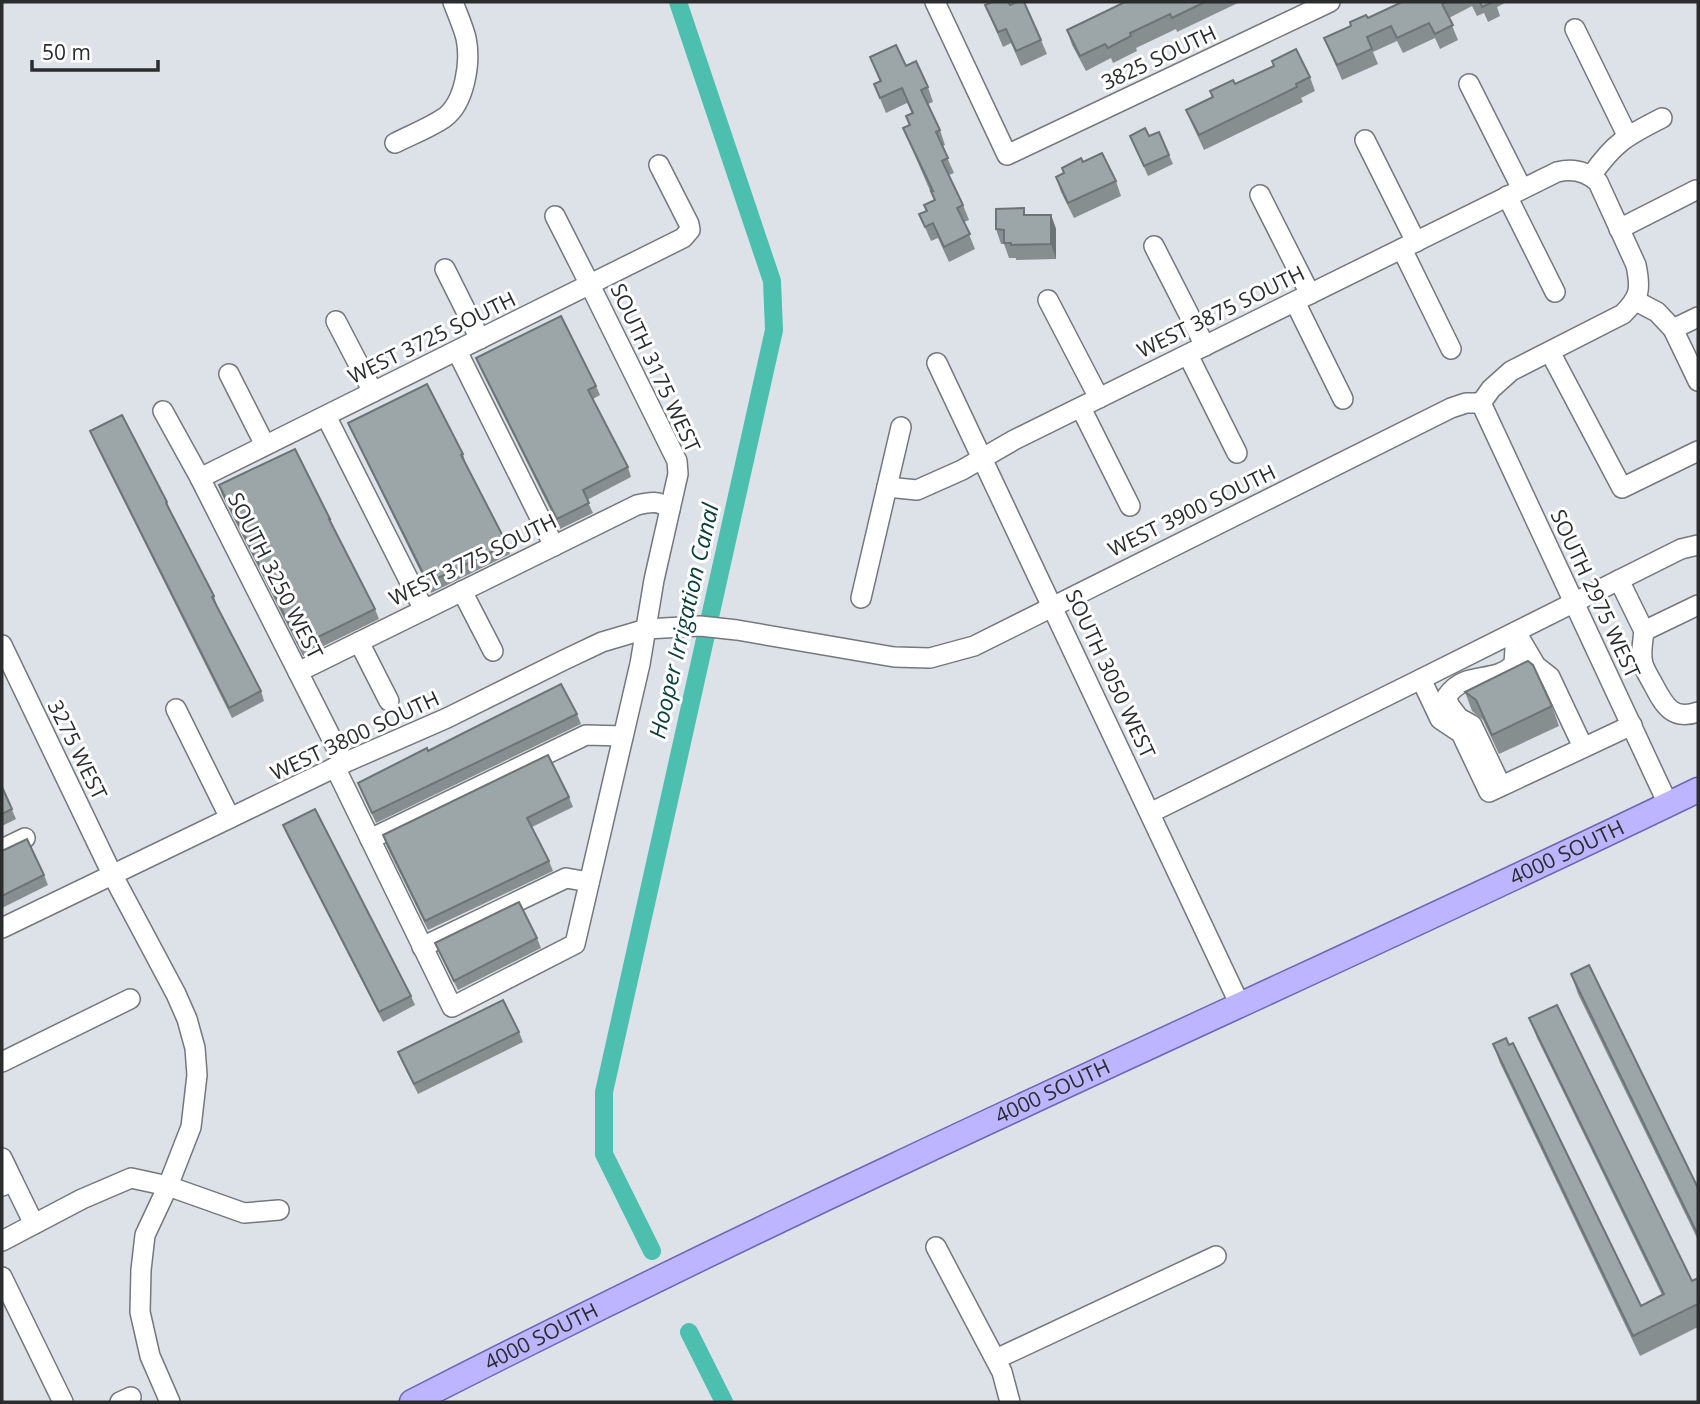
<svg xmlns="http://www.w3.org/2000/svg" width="1700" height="1404" font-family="'Open Sans',sans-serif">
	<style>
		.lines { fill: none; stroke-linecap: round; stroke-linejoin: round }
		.canal { stroke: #4cbfaf; stroke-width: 18 }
		.minor-casing { stroke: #73787d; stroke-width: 22 }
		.major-casing { stroke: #6d65b6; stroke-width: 27 }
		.minor { stroke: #fff; stroke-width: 19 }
		.major { stroke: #bdb5ff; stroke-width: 24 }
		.wall { fill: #868e90 }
		.shaded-wall { fill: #6d7475 }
		.building { fill: #9ca5a7; stroke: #6d7475; stroke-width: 2 }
		.labels { text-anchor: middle; stroke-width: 6; stroke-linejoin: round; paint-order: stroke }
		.street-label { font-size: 21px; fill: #2a2c2e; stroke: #fff }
		.water-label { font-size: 23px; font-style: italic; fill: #0b4039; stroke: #fff }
	</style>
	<rect width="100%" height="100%" fill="#dde2e8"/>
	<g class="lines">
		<!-- canal -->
		<g class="canal">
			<path d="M652,1251l-48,-97v-62l170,-762 -2,-49 -94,-279"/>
			<path d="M689,1332l35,70"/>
		</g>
		<defs>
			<g id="minor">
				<path d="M935,2l72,153 323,-153"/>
				<path d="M1575,29l52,106"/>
				<path d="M1469,84l53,105"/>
				<path d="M1365,140l51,102"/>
				<path d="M395,143c16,-8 34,-15 49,-25 21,-15 27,-56 22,-80 -3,-12 -9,-25 -13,-36"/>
				<path d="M1591,176c23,-33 35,-40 71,-58"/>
				<path d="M1260,195l50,99"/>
				<path d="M1507,196l48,96"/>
				<path d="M1619,229l77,-39"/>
				<path d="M1154,246l51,100"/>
				<path d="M1402,249l49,100"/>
				<path d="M445,269l35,70"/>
				<path d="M1048,300l51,98"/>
				<path d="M1636,301l21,11 16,17 25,52"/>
				<path d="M1295,302l48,97"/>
				<path d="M336,321l37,71"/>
				<path d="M1673,329l25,-12"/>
				<path d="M457,351l97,195"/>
				<path d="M1550,352l72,136 76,-37"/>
				<path d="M1188,355l49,98"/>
				<path d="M937,363l303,642"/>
				<path d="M229,374l36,71"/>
				<path d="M1481,403l187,401"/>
				<path d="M1081,408l49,98"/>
				<path d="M163,411l37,67 144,285"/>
				<path d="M326,416l98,194"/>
				<path d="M200,478l483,-240 7,-8 -1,-6 -30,-59"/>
				<path d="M887,487l30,3 45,-20 52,-30 543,-268c16,-4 29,-1 41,10l38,83c5,24 4,32 -13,49l-112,57 -20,18 -10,14"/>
				<path d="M1619,580l25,51 54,-26"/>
				<path d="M462,591l31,60"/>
				<path d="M861,598l40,-171"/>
				<path d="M1644,631c-1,10 -4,23 -1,33 2,7 7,14 10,20 11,21 19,37 45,28"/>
				<path d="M1516,632l20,34 14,11 33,70"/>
				<path d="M359,642l30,59"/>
				<path d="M2,645l110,229 64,120 11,25 8,29 2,27 -6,52 -23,59 -23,49 -4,35 -1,42 10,44 20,46"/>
				<path d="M298,672l339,-167c13,-3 22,-5 33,4"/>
				<path d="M176,709l54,109"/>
				<path d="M1632,725l-143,67 -28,-59 -21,-14 -19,-40 260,-130 17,-4"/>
				<path d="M335,767l117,240 123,-63 65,-280 14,-84 24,-106 -1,-13 -87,-176 -35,-69"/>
				<path d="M1501,786l-29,-61 -13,-7 -10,-13 -2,-9c19,-27 47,-11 67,-32l2,-32"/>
				<path d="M1150,813l271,-134"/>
				<path d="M370,839l216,-104 37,1"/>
				<path d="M2,849l23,-11"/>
				<path d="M2,928l342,-165 103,-45 117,-58 38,-18 44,-13 54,-3 37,4 157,27 36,1 44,-12 477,-238 15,-5h15"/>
				<path d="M422,947l144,-69 23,4"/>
				<path d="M2,1062l128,-63"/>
				<path d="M2,1158l11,23"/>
				<path d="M2,1186l11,-5 21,43"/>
				<path d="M2,1241l80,-42 49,-21 37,8 76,27 35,-3"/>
				<path d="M936,1247l66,125 8,30"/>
				<path d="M2,1277l61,125"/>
				<path d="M996,1359l220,-103"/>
				<path d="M120,1402l11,-5"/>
			</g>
			<g id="major">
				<path id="s1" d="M412,1402c159,-81 320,-160 482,-236 268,-127 538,-247 804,-376"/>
			</g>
		</defs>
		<!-- minor casing -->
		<use href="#minor" class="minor-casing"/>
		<!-- major casing -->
		<use href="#major" class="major-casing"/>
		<!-- minor -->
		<use href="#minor" class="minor"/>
		<!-- major -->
		<use href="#major" class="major"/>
	</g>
	<!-- wall -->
	<g class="wall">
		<path d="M1125,2h115l-63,30 -1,-3 -40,19 1,3 -24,12 -2,-5 -25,13 -14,-26 -5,-15z"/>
		<path d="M1402,2h105l-10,5 3,9 -12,6 -4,-9 -7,3 -5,-10 -23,12 9,22 -18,9 -5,-11 -32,15 -6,-12 -24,11 5,12 -36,16 -18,-42z"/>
		<path d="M985,5h25l31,35 6,14 -26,12 -10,-23 -8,4z"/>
		<path d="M870,57l36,9 22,21 5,15 -5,2 12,26 5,15 -3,1 12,27 -5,2 14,30 6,15 -5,2 11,27 -26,13 -11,-24 -7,3 -12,-27 7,-3 -2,-6 10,-5 -31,-72 6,-3 -3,-9 6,-2 -5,-11 -21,10 -12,-29 6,-2z"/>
		<path d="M1272,61l38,16 5,14 -14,7 2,4 -99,48 -12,-26 -6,-14 26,-13 -2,-6 25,-7 39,-18z"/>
		<path d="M1130,136h19l20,19 4,9 -25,12z"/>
		<path d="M1083,162l33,19 5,15 -47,22 -13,-26 -5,-15 8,-4 -2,-5z"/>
		<path d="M1027,215h24l5,14v30l-40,1v-2h-7l-5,-14h-3l-5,-15z"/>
		<path d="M476,358l120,28 4,9 -7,4 35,68 3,10 -44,23 6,13 -33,16 -80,-161z"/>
		<path d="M348,423l115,31 3,10 41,80 3,10 -79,39 -79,-161z"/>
		<path d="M90,431l77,71 4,10 43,84 3,10 44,85 3,10 -32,17 -138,-277z"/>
		<path d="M219,485l111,34 4,9 41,81 4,10 -76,37 -81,-161z"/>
		<path d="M1465,692l87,14 7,20 -60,28 -16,-34 -11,-9z"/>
		<path d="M577,714l4,10 -205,99 -18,-40 70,-32z"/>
		<path d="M2,787l14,32 -14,7z"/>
		<path d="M569,797l4,10 -41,20 17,34 4,10 -125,59 -42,-85 -3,-10z"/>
		<path d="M283,825l128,171 4,9 -32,17 -96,-187z"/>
		<path d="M2,851l42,24 4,10 -46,23z"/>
		<path d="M537,938l4,10 -83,42 -19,-38 -4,-9z"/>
		<path d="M1571,974l127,214v52l-120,-246z"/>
		<path d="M1529,1018l163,263 6,-3v49l-58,29 -140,-293 -7,-19 148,262 21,-11 -125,-257z"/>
		<path d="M519,1032l4,10 -105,52 -16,-32 -4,-10z"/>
	</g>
	<!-- shaded-wall -->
	<path class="shaded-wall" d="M1051,215l5,14v30l-5,-15z"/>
	<!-- building -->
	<g class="building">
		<path d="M992,2h16l2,3 7,-3h7l17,38 -25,11 -10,-22 -8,3 -13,-27z"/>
		<path d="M1125,2h80l-33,16 -2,-4 -40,19 1,3 -23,12 -3,-4 -25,12 -13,-26z"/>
		<path d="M1402,2h44l-4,2 11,21 -18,9 -6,-11 -32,15 -6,-12 -24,11 5,12 -35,16 -13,-27 27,-12 -1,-4 16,-7 2,3z"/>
		<path d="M1480,2h13l-11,5z"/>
		<path d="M896,45l10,21 10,-5 12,26 -7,3 19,40 -4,2 12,26 -6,3 21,44 -6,3 13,26 -26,13 -11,-24 -8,4 -6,-13 8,-3 -3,-6 11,-5 -4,-9h2l-30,-63 7,-3 -4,-9 7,-3 -11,-25 -22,10 -6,-14 7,-3 -11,-24z"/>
		<path d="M1296,49l14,28 -14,7 1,3 -98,48 -13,-25 27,-13 -3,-6 23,-11 2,4 39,-18 -2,-5z"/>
		<path d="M1145,128l4,8 10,-4 10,23 -25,11 -14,-30z"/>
		<path d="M1102,153l14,28 -48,22 -12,-26 8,-4 -2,-5 19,-10 2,4z"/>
		<path d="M1024,208v7h27v29l-40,1v-2h-7v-13l-8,-1v-20z"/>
		<path d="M561,316l35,70 -8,4 40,77 -45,23 6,13 -32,16 -81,-161z"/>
		<path d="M427,384l36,70 -2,1 46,89 -79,39 -80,-160z"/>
		<path d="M122,415l45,87 -1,1 48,93 -2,1 49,94 -32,17 -139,-277z"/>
		<path d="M295,449l35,70h-1l46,90 -75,37 -81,-161z"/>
		<path d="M1528,661l5,4 19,41 -60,29 -16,-35 -11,-8z"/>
		<path d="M561,684l16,30 -205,99 -14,-30 69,-35 1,3z"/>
		<path d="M548,755l21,42 -42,21 22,43 -124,60 -42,-86z"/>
		<path d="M2,787l10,22 -10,5z"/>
		<path d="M315,809l96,187 -32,16 -96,-187z"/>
		<path d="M27,839l17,36 -42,21v-45z"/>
		<path d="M519,902l18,36 -83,43 -19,-38z"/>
		<path d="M1589,965l109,223v47l-127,-261z"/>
		<path d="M503,1000l16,32 -105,52 -16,-32z"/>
		<path d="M1557,1005l135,276 6,-3v26l-65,32 -140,-292 13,-6 3,7 4,-2 128,263 23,-12 -135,-276z"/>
	</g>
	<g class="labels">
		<!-- street labels -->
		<g class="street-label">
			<text transform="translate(1159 58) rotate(-25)" y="7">3825 SOUTH</text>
			<text transform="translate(1221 312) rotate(-26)" y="7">WEST 3875 SOUTH</text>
			<text transform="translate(432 338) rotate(-26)" y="7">WEST 3725 SOUTH</text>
			<text transform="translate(655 368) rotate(65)" y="7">SOUTH 3175 WEST</text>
			<text transform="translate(1192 511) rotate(-26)" y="7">WEST 3900 SOUTH</text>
			<text transform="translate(473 560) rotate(-26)" y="7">WEST 3775 SOUTH</text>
			<text transform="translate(275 576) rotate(63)" y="7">SOUTH 3250 WEST</text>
			<text transform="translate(1595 594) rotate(65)" y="7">SOUTH 2975 WEST</text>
			<text transform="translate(1110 674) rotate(65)" y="7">SOUTH 3050 WEST</text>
			<text transform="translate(355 736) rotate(-25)" y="7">WEST 3800 SOUTH</text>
			<text transform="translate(77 750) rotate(64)" y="7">3275 WEST</text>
			<text dy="7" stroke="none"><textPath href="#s1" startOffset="1279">4000 SOUTH</textPath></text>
			<text dy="7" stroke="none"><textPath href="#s1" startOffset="712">4000 SOUTH</textPath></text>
			<text dy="7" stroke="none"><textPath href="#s1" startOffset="145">4000 SOUTH</textPath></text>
		</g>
		<!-- water labels -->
		<g class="water-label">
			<text transform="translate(684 621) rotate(-77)" y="8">Hooper Irrigation Canal</text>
		</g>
	</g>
	<!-- border -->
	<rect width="1700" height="1404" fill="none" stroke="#2a2c2e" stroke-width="7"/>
	<!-- scale -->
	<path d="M32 60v10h126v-10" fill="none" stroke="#2a2c2e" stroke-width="3.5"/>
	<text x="42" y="60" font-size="21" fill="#2a2c2e" stroke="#ffffff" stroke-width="5" paint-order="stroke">50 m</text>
</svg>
